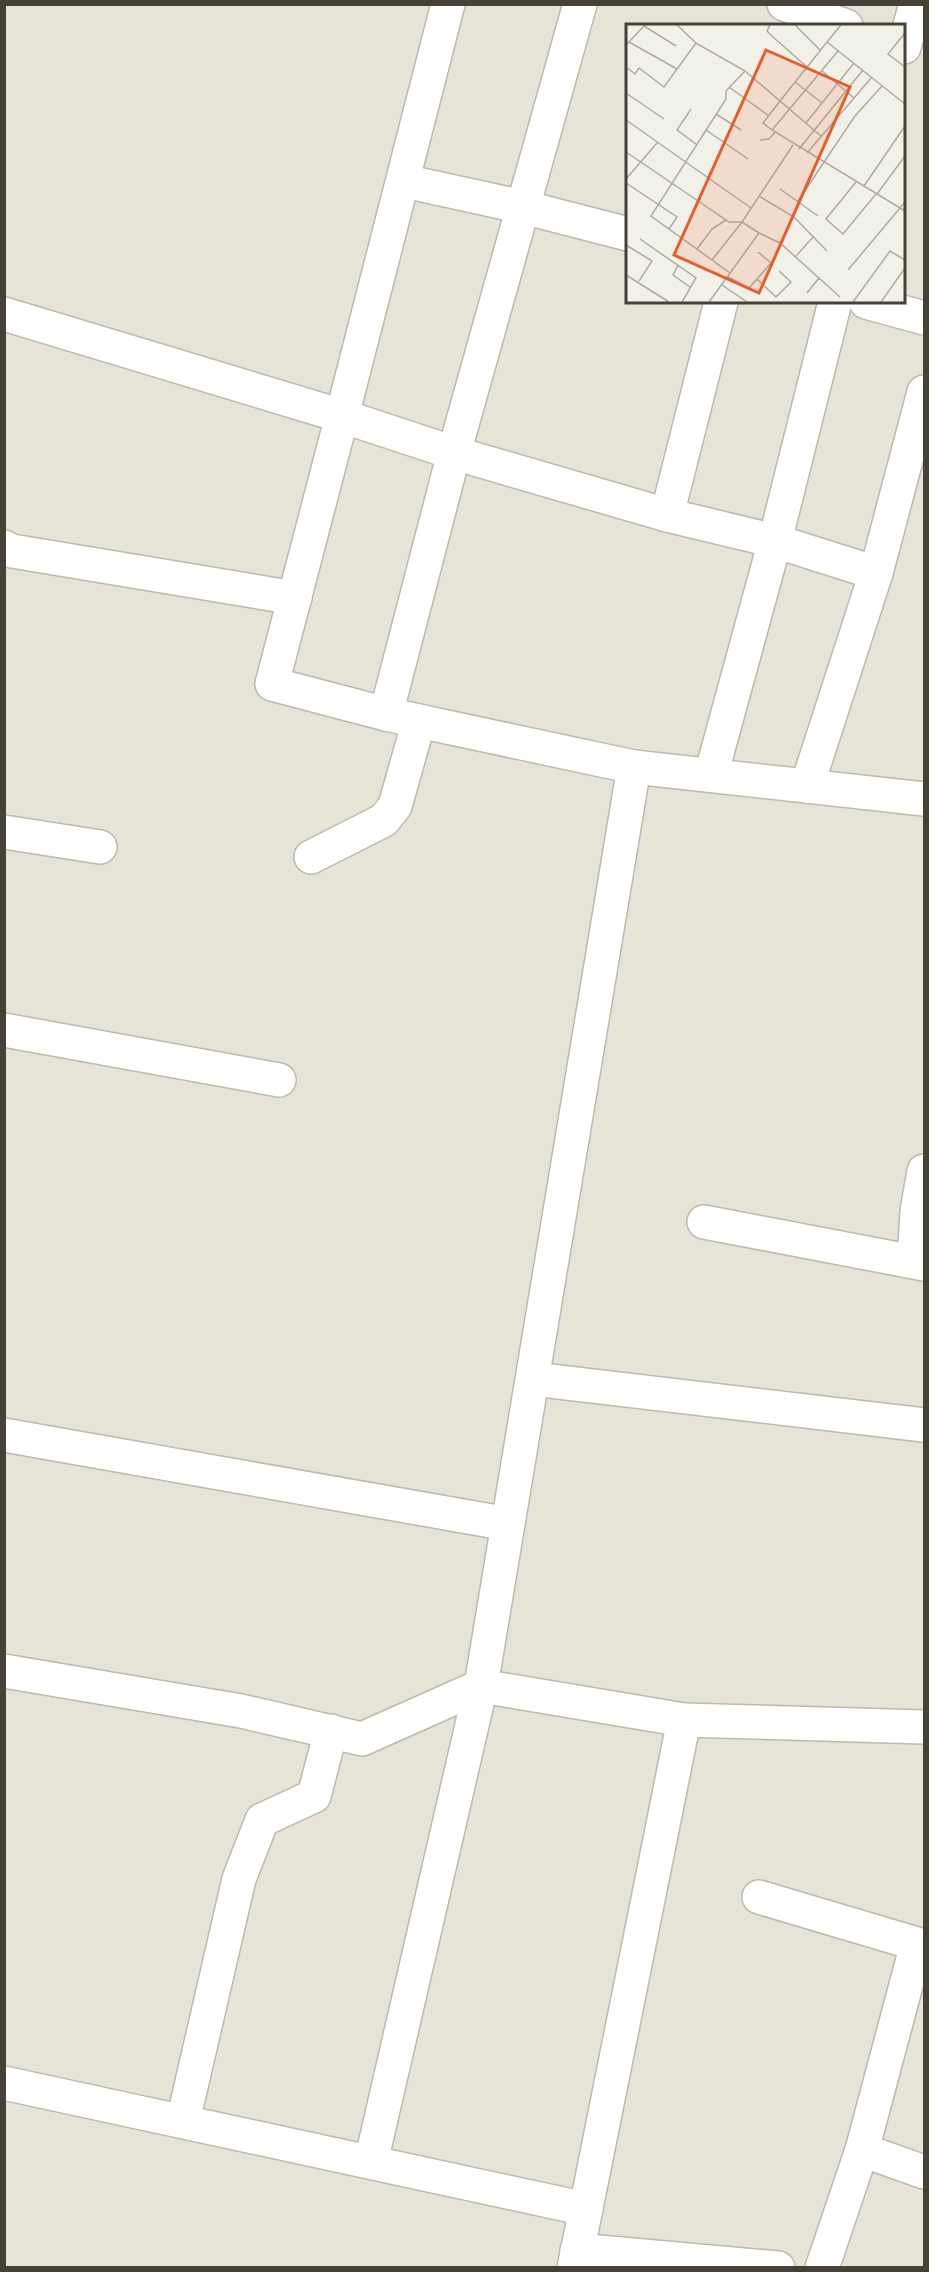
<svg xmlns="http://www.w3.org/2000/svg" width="929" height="2272" font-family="Arial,sans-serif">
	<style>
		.residential { fill: #e6e3d7; fill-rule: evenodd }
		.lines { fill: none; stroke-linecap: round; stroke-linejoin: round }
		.minor-casing { stroke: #bdb9ac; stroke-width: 36 }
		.minor { stroke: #fff; stroke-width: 33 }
		.inset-road { fill: none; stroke: #adaba1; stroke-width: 1.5 }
		.view { fill: #e55f2d; fill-opacity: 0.15; stroke: #e55f2d; stroke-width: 3 }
		.inset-edge { fill: none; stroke: #454137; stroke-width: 3 }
	</style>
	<rect width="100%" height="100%" fill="#f2f1e8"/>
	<!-- residential -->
	<path class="residential" d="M5,5h919v2262h-919zM628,26h276v276h-276z"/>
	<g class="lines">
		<defs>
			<g id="minor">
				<path d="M448,4l-106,412 112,37 213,62 108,26 101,32"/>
				<path d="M784,4l62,22"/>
				<path d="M904,47l12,-43"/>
				<path d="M404,181l119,26 105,27"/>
				<path d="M866,302l58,16"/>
				<path d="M4,314l338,102 -70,268 114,30 248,53 290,32"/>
				<path d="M667,515l54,-213"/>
				<path d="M4,547l8,4 283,47"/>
				<path d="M386,714l68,-261 126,-449"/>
				<path d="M711,775l64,-234 60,-239"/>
				<path d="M807,786l69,-213 48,-181"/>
				<path d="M4,832l96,15"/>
				<path d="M311,857l73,-37 11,-14 24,-85"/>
				<path d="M4,1030l275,50"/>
				<path d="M704,1222l220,42"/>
				<path d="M914,1262l3,-51 7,-40"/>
				<path d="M533,1379l391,46"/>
				<path d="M4,1435l504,89"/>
				<path d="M4,1671l237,40 121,28 119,-53 -110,476"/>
				<path d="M684,1720l240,7"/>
				<path d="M759,1897l158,47 -55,206 -40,118"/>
				<path d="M4,2083l582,126"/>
				<path d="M183,2121l56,-242 23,-59 52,-24 17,-65"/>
				<path d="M862,2150l62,22"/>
				<path d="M577,2250l201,18"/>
				<path d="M574,2268l110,-548 -203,-34 153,-919"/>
			</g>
		</defs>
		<!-- minor casing -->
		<use href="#minor" class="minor-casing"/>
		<!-- minor -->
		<use href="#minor" class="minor"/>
	</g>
	<!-- overview -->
	<g transform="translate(626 24)">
		<rect width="279" height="279" fill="#f2f1e8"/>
		<path class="inset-road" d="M51,1l19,18M144,1l-3,6 6,6 34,30M169,1l25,25M18,2l32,20M279,9l-17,21 17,13M3,18l48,27M201,18l14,-17M0,21l19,-20M0,43l9,7 4,-6 25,19 32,-44 49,28 35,30 -17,22 9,7 133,81M195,46l33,28 18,-21M169,58l27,21M103,63l40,29M0,69l38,26M65,85l-14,21 19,14M90,90l25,16M0,96l125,88M180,99l48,-60M80,106l42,29M146,106l66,-79M196,113l-42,-36 47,-59 78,62M134,116l9,-1 6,-7M173,125l64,-79M0,128l103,70h13l-30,38M181,129l47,-55M0,155l31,-36M230,158l-30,37 17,15 33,-40M0,159l51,34 -8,12M238,162l41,-60M154,165l38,27M251,170l28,-38M133,172l35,21 33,34M172,177l57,-85 27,-30M133,209l21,10 60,54M14,215l56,39 -14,24M0,221l26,16 -13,20M71,225l15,-20 14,-9M170,232l18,-20M52,241l-5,10 17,12M222,246l57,-68M104,249l-79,-57 75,-117v-8l19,-20M0,251l43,27M102,253l21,11 22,-25 -13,-11M131,255l19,18 15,-15 -12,-11M96,261l25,17M181,269l12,-15M83,278l50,-69 -17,-11 51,-77M227,278l37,-51 15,9M255,278l24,-34"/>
		<path class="view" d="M140,26l84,37 -91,206 -85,-38z"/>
		<rect width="279" height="279" class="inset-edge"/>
	</g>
	<!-- border -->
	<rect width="929" height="2272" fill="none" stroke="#454137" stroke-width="12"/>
</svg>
